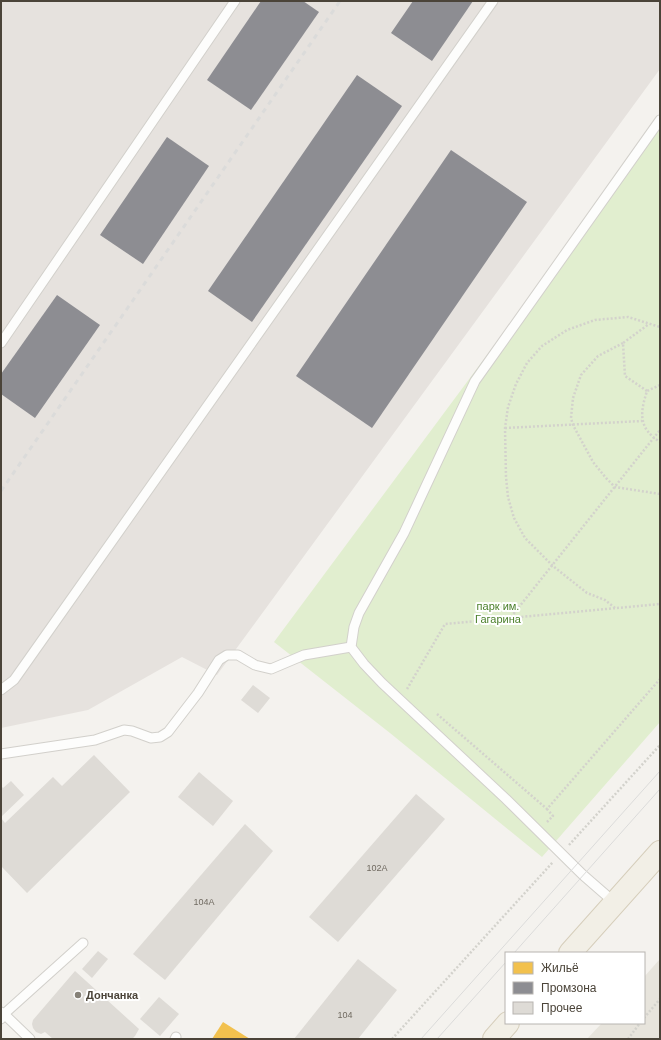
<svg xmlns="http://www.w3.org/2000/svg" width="661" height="1040" font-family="Helvetica,sans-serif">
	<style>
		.residential { fill: #e7e4dc }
		.industrial { fill: #e6e2de }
		.green { fill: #e1eecf }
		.homes { fill: #f2c14e }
		.industry { fill: #8d8d92 }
		.building { fill: #dedbd6 }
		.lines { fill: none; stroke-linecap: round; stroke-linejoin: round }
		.service-casing { stroke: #d2d0cb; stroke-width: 11 }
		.primary-casing { stroke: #d6cebb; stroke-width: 24 }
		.path { stroke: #d3d2cc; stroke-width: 2.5; stroke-dasharray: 2 2; stroke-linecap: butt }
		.service { stroke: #fdfdfc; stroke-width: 9 }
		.primary { stroke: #f2efe6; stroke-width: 22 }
		.tram { stroke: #dbdbda; stroke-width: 1 }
		.rail { stroke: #dbdbda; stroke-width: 3; stroke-dasharray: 5 5; stroke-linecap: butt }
		.poi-dot { fill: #868178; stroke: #fff; stroke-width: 1.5 }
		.labels { text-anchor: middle; stroke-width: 4; stroke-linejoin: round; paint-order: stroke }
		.number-label { font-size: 9px; fill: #706a61 }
		.park-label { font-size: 11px; fill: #4a7f2a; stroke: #fff }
		.poi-label { font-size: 11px; font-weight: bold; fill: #4b4439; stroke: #fff; text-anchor: start }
	</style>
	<rect width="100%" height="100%" fill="#f4f2ee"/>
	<!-- residential -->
	<path class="residential" d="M660,959v80h-73l15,-16h42v-46z"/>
	<!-- industrial -->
	<path class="industrial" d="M1,1h659v68l-443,606 -35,-18 -94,53 -87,18z"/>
	<!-- green -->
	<path class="green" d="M660,122v600l-118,135 -152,-124 -116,-91z"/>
	<!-- homes -->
	<path class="homes" d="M223,1022l27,17h-38z"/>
	<!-- industry -->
	<g class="industry">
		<path d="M261,1h42l16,11 -68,98 -44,-30z"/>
		<path d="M413,1h60l-41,60 -41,-28z"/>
		<path d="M357,75l45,31 -150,216 -44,-31z"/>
		<path d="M167,137l42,29 -66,98 -43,-29z"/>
		<path d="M451,150l76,52 -155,226 -76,-52z"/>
		<path d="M57,295l43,30 -65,93 -34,-24v-20z"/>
	</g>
	<!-- building -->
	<g class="building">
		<path d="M253,685l17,13 -12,15 -17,-13z"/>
		<path d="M94,755l36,37 -103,101 -26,-27v-48l4,5 48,-46 9,9z"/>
		<path d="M199,772l34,29 -20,25 -35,-29z"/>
		<path d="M11,781l13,14 -22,21 -1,-30 2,2z"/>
		<path d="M416,794l29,25 -107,123 -29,-25z"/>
		<path d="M245,824l28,27 -108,129 -32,-26z"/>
		<path d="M98,951l10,8 -16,19 -10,-9z"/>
		<path d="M358,959l39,31 -39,49h-64z"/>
		<path d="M75,971l64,58 -4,7 -3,3h-7l-2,-1 -1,1h-69l-8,-7 -4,2 -5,-2 -3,-4 -1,-4 1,-4z"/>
		<path d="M159,997l20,17 -19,22 -20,-17z"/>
	</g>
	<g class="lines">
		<defs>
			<g id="service">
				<path d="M1,343l234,-342"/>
				<path d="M1,690l13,-10 479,-679"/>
				<path d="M1,754l94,-14 29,-10 8,1 19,7 9,-1 8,-5 30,-39 21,-33 8,-5h11l17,10 16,4 33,-14 47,-8"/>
				<path d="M614,902l-31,-27 -77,-76 -124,-116 -18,-19 -13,-17 3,-20 5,-14 45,-80 71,-152 185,-261"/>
				<path d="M1,1012l3,2 79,-71"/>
				<path d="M1,1019l3,-5 26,25"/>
				<path d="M175,1039l1,-2"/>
			</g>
			<g id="primary">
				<path d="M570,953l90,-101"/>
				<path d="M494,1039l14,-16"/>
			</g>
		</defs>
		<!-- service casing -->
		<use href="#service" class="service-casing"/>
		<!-- primary casing -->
		<use href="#primary" class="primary-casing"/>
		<!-- path -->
		<g class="path">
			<path d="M623,343l-25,13 -17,19 -8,23 -2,20 2,7 20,37 13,16 9,9 45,7"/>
			<path d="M660,385l-13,6c-7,22 -9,37 13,51"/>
			<path d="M647,391l-22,-15 -2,-33 26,-19"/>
			<path d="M505,428l137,-7"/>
			<path d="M615,608l-10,-8 -18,-7 -34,-27 -28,-28 -11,-20 -6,-21 -2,-20 -1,-49 3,-21 8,-23 11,-21 15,-17 25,-16 28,-10 33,-3 32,10"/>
			<path d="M511,617l149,-187"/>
			<path d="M407,689l38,-65 215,-20"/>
			<path d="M437,714l110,95 113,-130"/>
			<path d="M547,822l6,-6 -6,-7"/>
			<path d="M569,845l91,-100"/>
			<path d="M644,1018l16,-19"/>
			<path d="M392,1039l161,-177"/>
			<path d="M628,1039l12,-16"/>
		</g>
		<!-- service -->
		<use href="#service" class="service"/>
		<!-- primary -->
		<use href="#primary" class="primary"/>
		<!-- tram -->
		<g class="tram">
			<path d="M514,953l146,-164"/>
			<path d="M421,1039l239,-268"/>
			<path d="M437,1039l69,-77"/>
		</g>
		<!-- rail -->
		<path class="rail" d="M1,491l339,-490"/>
	</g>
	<!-- markers -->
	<circle class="poi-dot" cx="78" cy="995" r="4"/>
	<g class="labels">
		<!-- number labels -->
		<g class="number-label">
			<text x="377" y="871">102А</text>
			<text x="204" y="905">104А</text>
			<text x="345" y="1018">104</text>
		</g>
		<!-- park labels -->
		<g class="park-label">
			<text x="498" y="610">парк им.<tspan x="498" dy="13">Гагарина</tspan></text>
		</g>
		<!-- poi labels -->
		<g class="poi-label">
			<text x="86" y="999">Дончанка</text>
		</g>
	</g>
	<!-- border -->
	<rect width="661" height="1040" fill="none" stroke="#4b4439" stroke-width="4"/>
	<!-- legend -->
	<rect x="505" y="952" width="140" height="72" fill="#ffffff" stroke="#b7b4b0"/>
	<rect x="513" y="962" width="20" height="12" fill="#f2c14e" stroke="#b7b4b0"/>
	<text x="541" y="972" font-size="12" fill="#4b4439">Жильё</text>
	<rect x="513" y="982" width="20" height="12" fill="#8d8d92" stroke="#b7b4b0"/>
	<text x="541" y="992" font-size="12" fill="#4b4439">Промзона</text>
	<rect x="513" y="1002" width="20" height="12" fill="#dedbd6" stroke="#b7b4b0"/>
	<text x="541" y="1012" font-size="12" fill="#4b4439">Прочее</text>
</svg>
